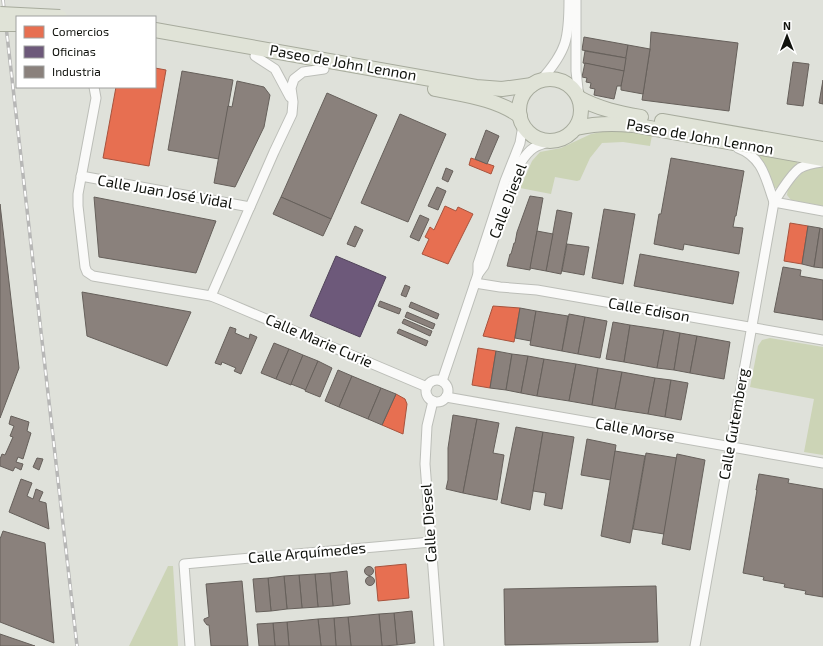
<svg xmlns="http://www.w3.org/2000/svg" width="823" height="646" font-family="'Exo 2',sans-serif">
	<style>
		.green { fill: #ccd4b6 }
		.shops { fill: #e76f51; stroke: #a7533d }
		.offices { fill: #6d597a; stroke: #51445a }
		.industry { fill: #8a817c; stroke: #66605b }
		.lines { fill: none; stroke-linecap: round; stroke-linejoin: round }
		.minor-casing { stroke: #bcbeb8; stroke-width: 11 }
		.highway-casing { stroke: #a7ab9d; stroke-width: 16 }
		.minor { stroke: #fafaf9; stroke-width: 9 }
		.highway { stroke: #e0e3d7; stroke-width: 14 }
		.rail-casing { stroke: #b7b7b6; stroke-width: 3.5 }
		.rail { stroke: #fff; stroke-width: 2; stroke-dasharray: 6; stroke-linecap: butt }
		.highway-bridge-casing { stroke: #a7ab9d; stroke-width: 16; stroke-linecap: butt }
		.highway-bridge { stroke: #e0e3d7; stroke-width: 14 }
		.labels { text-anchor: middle; stroke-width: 4; stroke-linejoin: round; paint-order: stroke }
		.street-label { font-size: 15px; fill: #11130e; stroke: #fff }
	</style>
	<rect width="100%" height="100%" fill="#dfe1da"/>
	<!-- green -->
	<g class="green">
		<path d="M606,131l24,1 22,3 -2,11 -27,-4 -21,1 -12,15 -10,22 -3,1 -22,-4 -4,17 -31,-6 12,-27 8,-9 21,-4 30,-14z"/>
		<path d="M759,154l35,6 3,2 1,3 -12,12 -6,10 -3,1h-3l-9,-22 -6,-9z"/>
		<path d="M816,166l7,1v39l-32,-6 -4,-5 1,-7 18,-19z"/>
		<path d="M770,338l53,9v108l-19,-3 10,-53 -64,-12 8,-41 4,-6z"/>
		<path d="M168,566h5l5,80h-49z"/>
	</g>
	<!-- shops -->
	<g class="shops">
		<path d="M155,68l11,2 -17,96 -46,-8 13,-71h39z"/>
		<path d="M471,158l23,8 -3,8 -22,-9z"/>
		<path d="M445,206l11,5 2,-4 15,7 -25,50 -26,-10 7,-15 -4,-2 5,-10 4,3z"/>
		<path d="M790,223l18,3 -6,38 -18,-3z"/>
		<path d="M493,306l27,2 -6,34 -31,-6z"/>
		<path d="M478,348l18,3 -6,37 -18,-3z"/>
		<path d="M396,394l9,5 2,5 -4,30 -21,-9z"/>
		<path d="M406,564l3,34 -31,3 -3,-34z"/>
	</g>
	<!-- offices -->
	<path class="offices" d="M336,256l50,21 -26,60 -50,-21z"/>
	<!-- industry -->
	<g class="industry">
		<path d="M651,32l87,11 -9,68 -87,-11 8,-51z"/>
		<path d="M584,37l44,8 -2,13 -44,-8z"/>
		<path d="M628,45l22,4 -7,45 -22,-4v-4z"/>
		<path d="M585,51l41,7 -2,13 -41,-8z"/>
		<path d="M793,62l16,2 -6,42 -16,-2z"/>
		<path d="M585,63l39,8 -3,15h-4l-3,13 -20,-4 1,-6 -5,-1 1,-5 -5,-1 1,-4 -5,-1z"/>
		<path d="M182,71l51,9 -14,79 -51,-9z"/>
		<path d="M823,80v24l-4,-1z"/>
		<path d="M237,81l27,6 6,8 -6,32 -29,60 -21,-4 14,-77 4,1z"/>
		<path d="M327,93l50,22 -46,104 -50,-22z"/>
		<path d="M400,114l46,20 -38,88 -47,-19z"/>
		<path d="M486,130l13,6 -12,28 -12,-5z"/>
		<path d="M671,158l73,13 -8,45h-1l-2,11 10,1 -4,26 -55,-10 -1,6 -29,-6 5,-30h2z"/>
		<path d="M446,168l7,3 -5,11 -6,-3z"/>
		<path d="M437,187l9,4 -8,19 -10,-4z"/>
		<path d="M530,196l13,2 -13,72 -23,-4 3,-12h1l3,-11h1l2,-11z"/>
		<path d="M94,197l122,24 -20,52 -97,-16z"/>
		<path d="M281,197l50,22 -8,17 -50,-22z"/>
		<path d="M0,204l19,164 -19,50z"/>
		<path d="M604,209l31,5 -12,70 -31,-6z"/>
		<path d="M557,210l15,3 -11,61 -15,-3z"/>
		<path d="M420,215l9,4 -10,22 -9,-4z"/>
		<path d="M355,226l8,4 -8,17 -8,-3z"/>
		<path d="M808,226l12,2 -6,39 -12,-3z"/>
		<path d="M820,228l3,1v39l-9,-1z"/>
		<path d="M537,231l16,3 -7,37 -16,-3z"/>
		<path d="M567,244l22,3 -5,28 -22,-4z"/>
		<path d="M640,254l99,18 -6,32 -99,-18z"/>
		<path d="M783,267l18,3 -1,6 23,4v40l-49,-8z"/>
		<path d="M405,285l5,2 -4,10 -5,-2z"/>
		<path d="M82,292l109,20 -24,54 -80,-30z"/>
		<path d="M380,301l21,8 -2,5 -21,-8z"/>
		<path d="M411,302l28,12 -2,5 -28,-12z"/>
		<path d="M520,308l16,3 -5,30 -16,-3z"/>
		<path d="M536,311l32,5 -6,35 -32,-6z"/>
		<path d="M407,312l28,12 -2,5 -28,-12z"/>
		<path d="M569,314l16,3 -7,37 -16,-3z"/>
		<path d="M585,317l22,4 -7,37 -22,-4z"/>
		<path d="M404,319l28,12 -2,5 -28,-13z"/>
		<path d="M613,322l17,3 -6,37 -18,-3z"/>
		<path d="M630,325l34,5 -7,38 -33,-6z"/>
		<path d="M230,327l6,2 -1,4 14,6 1,-5 7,3 -16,37 -7,-3 2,-3 -14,-6 -1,3 -6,-2z"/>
		<path d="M399,329l29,12 -2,5 -29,-13z"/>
		<path d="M664,330l16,3 -6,37 -17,-2z"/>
		<path d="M680,333l17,3 -7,37 -16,-3z"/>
		<path d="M697,336l33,6 -6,37 -34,-6z"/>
		<path d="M274,343l15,6 -13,30 -15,-6z"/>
		<path d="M289,349l14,6 -12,30 -15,-6z"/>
		<path d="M496,351l16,3 -6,36 -16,-2z"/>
		<path d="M512,354l16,2 -7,37 -15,-3z"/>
		<path d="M303,355l15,6 -12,29 -15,-6z"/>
		<path d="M528,356l16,3 -7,37 -16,-3z"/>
		<path d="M544,359l32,5 -7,37 -32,-5z"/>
		<path d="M318,361l14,7 -12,29 -15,-6z"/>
		<path d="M576,364l22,4 -6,37 -23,-4z"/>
		<path d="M598,368l24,4 -7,37 -23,-4z"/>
		<path d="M338,370l14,6 -13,31 -14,-6z"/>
		<path d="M622,372l33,6 -7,36 -33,-5z"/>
		<path d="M352,376l29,12 -13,31 -29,-12z"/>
		<path d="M655,378l16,2 -6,37 -17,-3z"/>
		<path d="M671,380l17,3 -7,37 -16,-3z"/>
		<path d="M381,388l15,6 -14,31 -14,-6z"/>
		<path d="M453,415l24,4 -14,74 -17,-4 2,-9v-32z"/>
		<path d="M11,416l18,6 -2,9 4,2 -8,26 -5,-2 -2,5 7,2 -2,6 -6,-3 -2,4 -13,-5v-7l2,-5 3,1 8,-18 -3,-1 4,-10 -5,-2z"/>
		<path d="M477,419l22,4 -6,30 11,2 -7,45 -34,-7z"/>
		<path d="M516,427l27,5 -13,78 -29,-7z"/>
		<path d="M543,432l31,5 -12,72 -18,-4 2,-12 -13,-2z"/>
		<path d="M587,439l29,6 -5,35 -30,-5z"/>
		<path d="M615,451l30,5 -15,87 -29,-7z"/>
		<path d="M646,453l31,5 -13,76 -31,-5z"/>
		<path d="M677,454l28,6 -15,90 -28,-6z"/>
		<path d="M37,458l6,1 -4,11 -6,-3z"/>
		<path d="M759,474l30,5 -1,4 35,6v108l-18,-3 1,-3 -22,-4 1,-3 -22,-4 1,-3 -21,-4 14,-83h-1z"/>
		<path d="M21,479l11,4 -5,13 6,3 3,-10 7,3 -4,9 7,2 3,26 -40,-17z"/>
		<path d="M3,531l42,12 9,100 -54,-21v-83z"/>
		<circle cx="369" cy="571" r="4.5"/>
		<path d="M347,571l3,33 -17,2 -3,-33z"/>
		<path d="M330,573l3,33 -15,1 -3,-33z"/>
		<path d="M315,574l3,33 -16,1 -3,-33z"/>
		<path d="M299,575l3,33 -15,1 -3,-33z"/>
		<path d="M284,576l3,33 -16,2 -3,-33z"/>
		<circle cx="370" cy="581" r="4.5"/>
		<path d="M268,578l3,33 -15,1 -3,-33z"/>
		<path d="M242,581l6,65h-37l-2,-21h-2l-3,-4v-2l5,-2 -3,-33z"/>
		<path d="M656,586l2,56 -153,3 -1,-56z"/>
		<path d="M412,611l3,32 -18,2 -3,-32z"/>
		<path d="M394,613l3,32 -15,1 -3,-32z"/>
		<path d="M379,614l3,32h-31l-3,-29z"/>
		<path d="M348,617l3,29h-15l-2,-28z"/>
		<path d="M334,618l2,28h-15l-3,-27z"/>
		<path d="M318,619l3,27h-32l-2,-24z"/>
		<path d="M287,622l2,24h-14l-2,-23z"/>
		<path d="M273,623l2,23h-16l-2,-22z"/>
		<path d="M0,634l35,12h-35z"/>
	</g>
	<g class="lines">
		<defs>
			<g id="minor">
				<path d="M576,0v71l3,27"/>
				<path d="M255,56l20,13 15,28"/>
				<path d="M541,80c26,-29 28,-42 28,-80"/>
				<path d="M94,87l2,11 -18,96v12l7,61 2,5 6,4 118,20 10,4 206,87"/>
				<path d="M738,148c25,9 28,32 36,54"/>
				<path d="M81,176l169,31"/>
				<path d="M774,202l49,9"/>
				<path d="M478,274l6,-8 37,-104c10,-15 14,-16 31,-21"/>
				<path d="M475,283l25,4 37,3 286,50"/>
				<path d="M211,296l63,-144 18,-38 1,-12 -2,-14 3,-9 9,-7 21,-3"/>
				<circle cx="437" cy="391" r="11"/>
				<path d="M442,381l31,-92 5,-15v-10l27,-83 15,-38 3,-18"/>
				<path d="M446,397l377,66"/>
				<path d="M433,401l-6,25 -2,38 14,182"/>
				<path d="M190,646l-6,-82 247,-22"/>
				<path d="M695,646l79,-444c5,-8 18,-29 26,-34 7,-4 14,-5 22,-6"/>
			</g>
			<g id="highway">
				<path d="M155,30l321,57 26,2 30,-4"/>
				<circle cx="550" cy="110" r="31"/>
				<path d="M435,89c29,6 60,9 85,27"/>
				<path d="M579,98c20,11 40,15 62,19"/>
				<path d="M662,121l161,28"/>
				<path d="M576,128c20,-5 37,-5 57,-3l190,34"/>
			</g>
		</defs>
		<!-- minor casing -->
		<use href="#minor" class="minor-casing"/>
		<!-- highway casing -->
		<use href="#highway" class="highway-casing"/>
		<!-- minor -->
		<use href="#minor" class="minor"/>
		<!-- highway -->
		<use href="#highway" class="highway"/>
		<defs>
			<path id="rail" d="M3,0l74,646"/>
		</defs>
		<!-- rail casing -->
		<use href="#rail" class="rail-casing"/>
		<!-- rail -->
		<use href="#rail" class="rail"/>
		<defs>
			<g id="highway-bridge">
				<path d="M0,14l60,3"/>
				<path d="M0,24h17"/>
			</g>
		</defs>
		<!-- highway-bridge casing -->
		<use href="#highway-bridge" class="highway-bridge-casing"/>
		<!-- highway-bridge -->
		<use href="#highway-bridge" class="highway-bridge"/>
	</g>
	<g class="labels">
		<!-- street labels -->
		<g class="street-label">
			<text transform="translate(343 63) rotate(10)" y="5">Paseo de John Lennon</text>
			<text transform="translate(700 137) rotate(10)" y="5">Paseo de John Lennon</text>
			<text transform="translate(165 192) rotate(10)" y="5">Calle Juan José Vidal</text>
			<text transform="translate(508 201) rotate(-69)" y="5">Calle Diesel</text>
			<text transform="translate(649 310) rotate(10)" y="5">Calle Edison</text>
			<text transform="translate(319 341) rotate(23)" y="5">Calle Marie Curie</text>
			<text transform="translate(734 424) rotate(-80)" y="5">Calle Gutemberg</text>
			<text transform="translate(635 430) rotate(10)" y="5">Calle Morse</text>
			<text transform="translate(429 523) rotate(-94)" y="5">Calle Diesel</text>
			<text transform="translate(307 553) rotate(-5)" y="5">Calle Arquímedes</text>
		</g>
	</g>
	<!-- legend -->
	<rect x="16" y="16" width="140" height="72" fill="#ffffff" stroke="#a0a19f"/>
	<rect x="24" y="26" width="20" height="12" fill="#e76f51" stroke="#a0a19f"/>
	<text x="52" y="36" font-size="12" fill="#11130e">Comercios</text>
	<rect x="24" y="46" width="20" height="12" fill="#6d597a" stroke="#a0a19f"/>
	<text x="52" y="56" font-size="12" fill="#11130e">Oficinas</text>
	<rect x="24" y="66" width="20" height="12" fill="#8a817c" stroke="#a0a19f"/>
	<text x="52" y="76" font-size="12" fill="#11130e">Industria</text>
	<!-- north arrow -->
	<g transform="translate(787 36)" stroke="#ffffff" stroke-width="3" paint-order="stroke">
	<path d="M0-3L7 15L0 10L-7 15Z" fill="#11130e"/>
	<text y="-6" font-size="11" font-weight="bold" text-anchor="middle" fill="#11130e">N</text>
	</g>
</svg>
